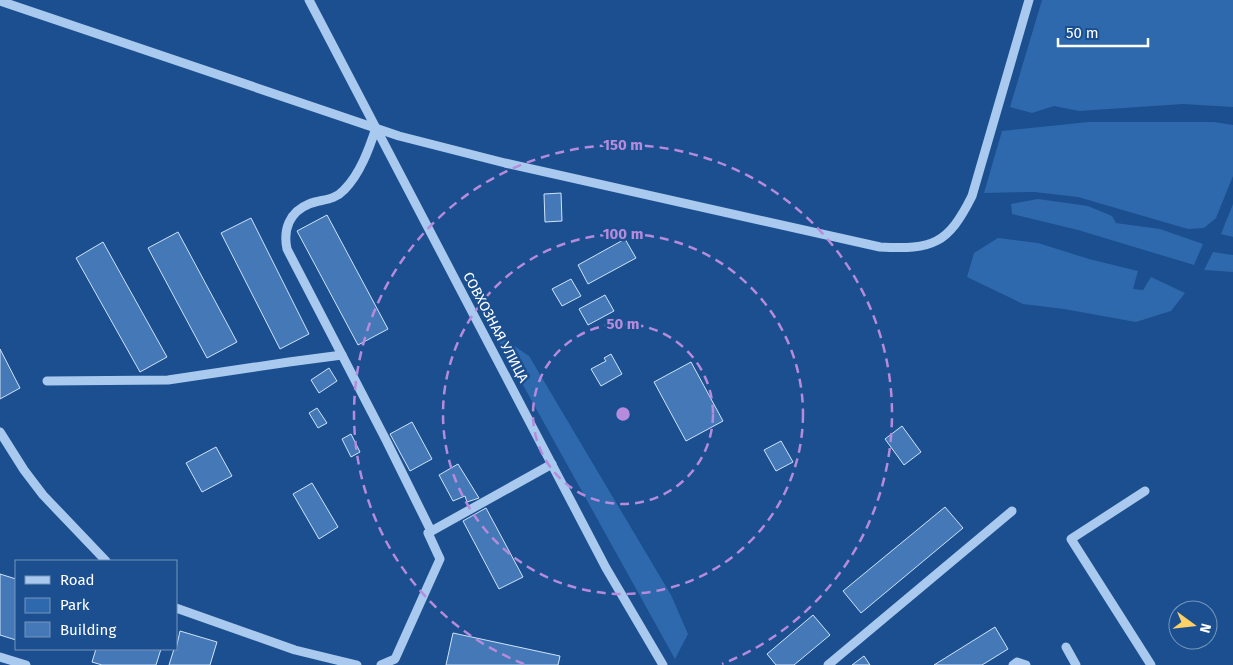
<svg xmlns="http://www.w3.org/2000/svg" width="1233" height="665" font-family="'Fira Sans',sans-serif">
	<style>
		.green { fill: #2e69ad }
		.building { fill: #4478b7; stroke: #cfe3fa }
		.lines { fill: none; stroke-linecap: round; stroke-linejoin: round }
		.minor { stroke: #a9c9ee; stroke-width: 9 }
		.ring { fill: none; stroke: #b68bdc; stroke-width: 2.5; stroke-dasharray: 9 6 }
		.labels { text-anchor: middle; stroke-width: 5; stroke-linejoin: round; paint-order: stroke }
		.street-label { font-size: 14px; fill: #fff; stroke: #1b4f8f }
		.centre { fill: #b68bdc; stroke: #1b4f8f; stroke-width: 2.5 }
		.ring-label { font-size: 15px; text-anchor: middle; font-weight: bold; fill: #b68bdc; stroke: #1b4f8f; stroke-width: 5; stroke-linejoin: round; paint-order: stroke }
	</style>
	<rect width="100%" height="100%" fill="#1b4f8f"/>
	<!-- green -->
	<g class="green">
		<path d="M1042,0h191v107l-50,-3 -104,7 -25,-5 -22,7 -22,-6z"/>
		<path d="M1088,122h126l19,3v51l-17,42 -12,10 -16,1 -110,-32 -44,-5 -50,1 18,-62z"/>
		<path d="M1038,199l50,7 24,10 4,7 44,6 43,15 -9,21 -116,-35 -66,-16 -1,-10z"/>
		<path d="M1233,204v33l-12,-3z"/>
		<path d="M998,238l40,5 51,16 49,12 -5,18 10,1 8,-13 34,16 -14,18 -35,11 -72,-13 -41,-5 -56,-27 7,-24z"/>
		<path d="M1213,252l20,3v17l-29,-2z"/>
		<path d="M493,331l36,25 142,239 17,39 -13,25z"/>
	</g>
	<!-- building -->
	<g class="building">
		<path d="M561,193l1,28 -17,1 -1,-28z"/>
		<path d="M327,215l61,114 -30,16 -61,-114z"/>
		<path d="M251,218l58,116 -29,15 -59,-116z"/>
		<path d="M178,232l59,110 -30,16 -59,-110z"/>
		<path d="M625,239l11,19 -48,26 -10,-19z"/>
		<path d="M103,242l64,115 -27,15 -64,-114z"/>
		<path d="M571,279l10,17 -19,10 -10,-17z"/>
		<path d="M605,295l9,16 -26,14 -9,-16z"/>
		<path d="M0,349l20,39 -20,11z"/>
		<path d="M611,354l11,20 -21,12 -10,-17 15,-8 -2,-3z"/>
		<path d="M691,362l32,59 -37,20 -32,-59z"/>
		<path d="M329,368l8,13 -18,12 -8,-13z"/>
		<path d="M317,408l10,15 -9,5 -9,-15z"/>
		<path d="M412,422l20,37 -22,12 -20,-37z"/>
		<path d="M902,426l19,26 -17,13 -19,-26z"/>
		<path d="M351,434l9,18 -9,5 -9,-18z"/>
		<path d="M781,441l12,21 -17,9 -12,-21z"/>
		<path d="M216,447l16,29 -30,16 -16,-29z"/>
		<path d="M458,464l21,34 -12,4 -2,-6 -12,5 -14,-26z"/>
		<path d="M312,483l26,44 -19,12 -26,-45z"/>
		<path d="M945,507l18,21 -102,85 -18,-22z"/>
		<path d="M486,508l37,69 -24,12 -36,-68z"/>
		<path d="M0,574l16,5v61l-16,-5z"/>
		<path d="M813,615l17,20 -36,30h-18l-9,-11z"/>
		<path d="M995,627l13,22 -26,16h-48z"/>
		<path d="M180,631l37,11 -7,23h-41l5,-16h2z"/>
		<path d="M453,633l107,23 -2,9h-112z"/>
		<path d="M96,649h65l-5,16h-54l-10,-3z"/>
		<path d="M864,656l6,9h-18z"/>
	</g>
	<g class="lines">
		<!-- minor -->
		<g class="minor">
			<path d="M309,0l297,568 57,97"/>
			<path d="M0,1l399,135 106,27 375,84c53,3 68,-3 92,-51l57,-196"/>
			<path d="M342,355l-55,-106c-4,-19 2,-37 22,-45 12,-5 25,-3 35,-14 16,-16 25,-41 32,-62"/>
			<path d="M47,381l121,-1 121,-18 53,-7 44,85 45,91"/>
			<path d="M0,432l24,38 19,25 63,66"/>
			<path d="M1145,491l-74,48 80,126"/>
			<path d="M176,608l119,42 62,15"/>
			<path d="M1066,647l10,18"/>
			<path d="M0,657l26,8"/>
			<path d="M381,665l14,-6 45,-100 -12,-26 124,-69"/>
			<path d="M828,665l184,-154"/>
			<path d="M1013,665l4,-3 9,3"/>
		</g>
	</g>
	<!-- distance rings -->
	<g class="ring">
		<circle cx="623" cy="414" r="90"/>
		<circle cx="623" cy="414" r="180"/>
		<path d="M524 664A269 269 0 1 1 722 664"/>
	</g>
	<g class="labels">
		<!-- street labels -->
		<g class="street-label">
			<text transform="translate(496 327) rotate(62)" y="5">СОВХОЗНАЯ УЛИЦА</text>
		</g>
	</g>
	<circle cx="623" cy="414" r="8" class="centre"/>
	<g class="ring-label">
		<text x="623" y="150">150 m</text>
		<text x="623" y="239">100 m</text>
		<text x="623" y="329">50 m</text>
	</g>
	<!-- legend -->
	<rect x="15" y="560" width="162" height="90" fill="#1b4f8f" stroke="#7695bc"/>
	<rect x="25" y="576" width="25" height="8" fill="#a9c9ee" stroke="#7695bc"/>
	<text x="60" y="585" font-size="15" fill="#ffffff">Road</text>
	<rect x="25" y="598" width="25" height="15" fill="#2e69ad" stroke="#7695bc"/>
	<text x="60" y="610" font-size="15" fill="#ffffff">Park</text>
	<rect x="25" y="622" width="25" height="15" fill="#4478b7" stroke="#7695bc"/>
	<text x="60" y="635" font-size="15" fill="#ffffff">Building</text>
	<!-- north arrow -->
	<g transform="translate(1193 625) rotate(105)"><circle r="24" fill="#1b4f8f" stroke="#7695bc"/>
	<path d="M0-4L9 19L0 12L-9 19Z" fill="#ffd166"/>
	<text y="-8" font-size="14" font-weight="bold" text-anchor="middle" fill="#ffffff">N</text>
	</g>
	<!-- scale -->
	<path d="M1058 38v8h90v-8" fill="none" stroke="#ffffff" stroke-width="2.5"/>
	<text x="1066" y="38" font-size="15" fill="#ffffff" stroke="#1b4f8f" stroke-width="4" paint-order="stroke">50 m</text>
</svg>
